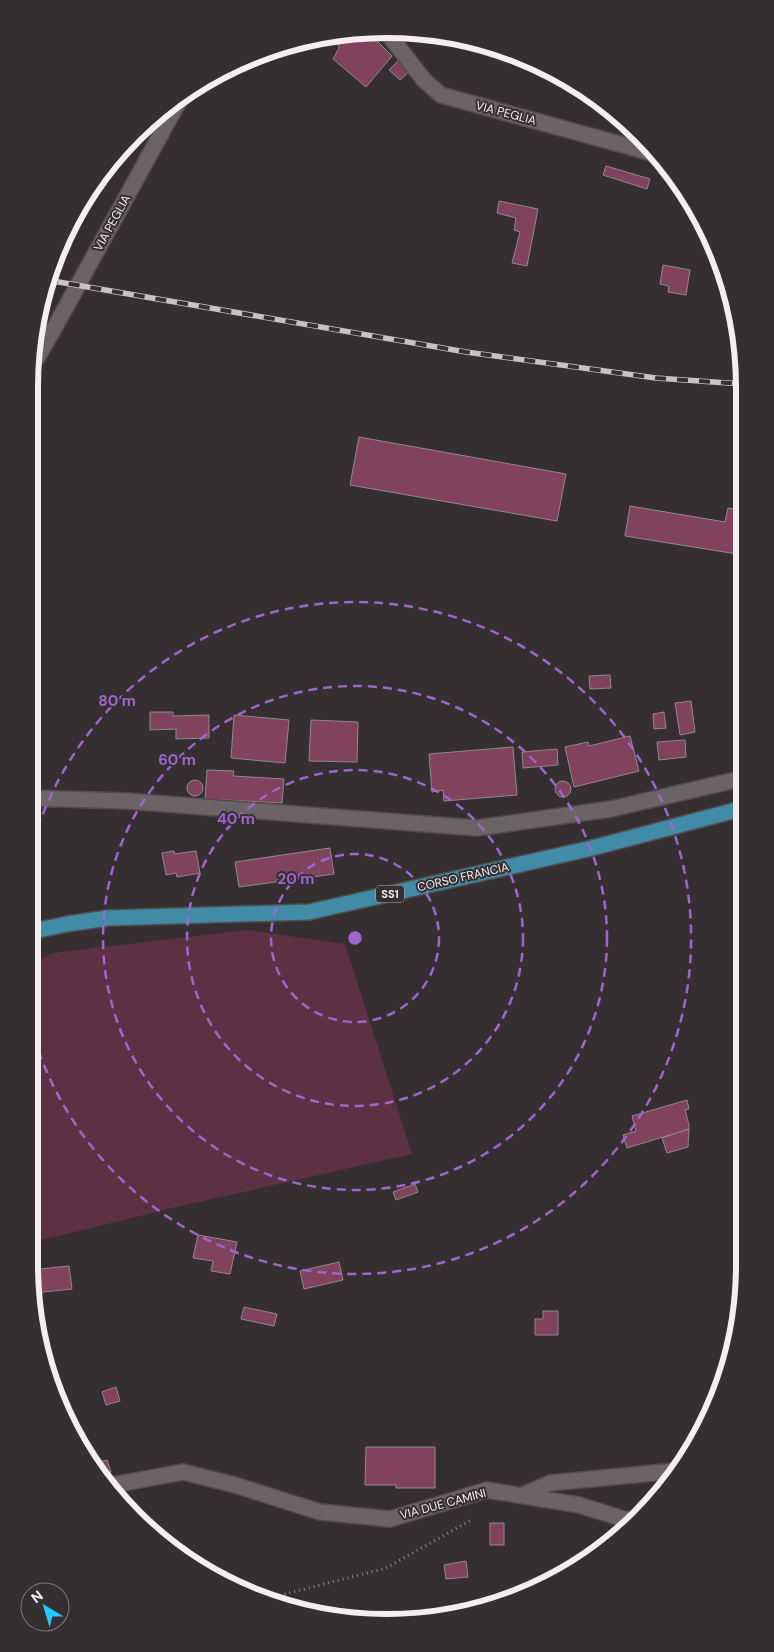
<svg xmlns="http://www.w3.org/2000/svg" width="774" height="1652" font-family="'DM Sans',sans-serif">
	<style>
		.green { fill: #5e3044 }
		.building { fill: #81425e; stroke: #92898d }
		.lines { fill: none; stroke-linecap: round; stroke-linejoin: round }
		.lane-casing { stroke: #514b4d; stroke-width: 18 }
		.street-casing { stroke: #514b4d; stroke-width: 18 }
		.primary-casing { stroke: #514b4d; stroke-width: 18 }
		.path { stroke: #8d878a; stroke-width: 3; stroke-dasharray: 1 4; stroke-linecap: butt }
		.lane { stroke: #6b6366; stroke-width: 15 }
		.street { stroke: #6b6366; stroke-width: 15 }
		.primary { stroke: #408ba6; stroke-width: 15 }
		.rail-casing { stroke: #c7c2c4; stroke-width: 5.5 }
		.rail { stroke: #362f32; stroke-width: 4; stroke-dasharray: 11; stroke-linecap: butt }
		.ring { fill: none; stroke: #9f66ce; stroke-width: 2.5; stroke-dasharray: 9 6 }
		.labels { text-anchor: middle; stroke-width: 4; stroke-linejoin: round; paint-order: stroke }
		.shield { fill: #362f32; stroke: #bab5b7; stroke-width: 1 }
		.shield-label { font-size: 11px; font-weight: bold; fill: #f3eff0 }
		.street-label { font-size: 12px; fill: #f3eff0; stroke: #362f32 }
		.rim { fill: none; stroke: #f3eff0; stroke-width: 6 }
		.centre { fill: #9f66ce; stroke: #362f32; stroke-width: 2.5 }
		.ring-label { font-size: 15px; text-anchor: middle; font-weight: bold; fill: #9f66ce; stroke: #362f32; stroke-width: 4; stroke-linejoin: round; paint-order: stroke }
	</style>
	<rect width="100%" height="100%" fill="#362f32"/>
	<!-- green -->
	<path class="green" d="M247,930l98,14 67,210 -244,55 -139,34v-279l24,-11z"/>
	<!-- building -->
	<g class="building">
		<path d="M403,30l18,2 -3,5z"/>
		<path d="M367,31l25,25 -26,31 -33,-28 6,-11 -2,-11 2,-4z"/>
		<path d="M398,61l11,11 -9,8 -11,-10z"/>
		<path d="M546,69l17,9 -1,3 -18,-4z"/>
		<path d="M606,166l44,13 -3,10 -44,-14z"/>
		<path d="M499,201l39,8 -11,57 -15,-3 8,-31 -6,-2 2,-12 -19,-5z"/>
		<path d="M663,265l27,5 -4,25 -18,-3 1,-6 -9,-2z"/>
		<path d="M359,437l207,37 -9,47 -207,-36z"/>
		<path d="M630,506l95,16 3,-14 15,2v50l-7,-1 1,-5 -112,-18z"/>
		<path d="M610,675l1,13 -21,1 -1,-13z"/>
		<path d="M691,701l4,31 -15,3 -5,-32z"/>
		<path d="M150,712h23v4l36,-1v23l-33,1v-10l-26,1z"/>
		<path d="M664,712l2,16 -12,1 -1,-15z"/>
		<path d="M234,715l55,5 -4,43 -54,-5z"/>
		<path d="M311,720l47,2 -1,40 -48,-1z"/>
		<path d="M630,736l9,35 -65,16 -9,-40 23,-5 1,4z"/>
		<path d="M685,740l1,17 -27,3 -2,-18z"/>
		<path d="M513,747l4,48 -73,6 -1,-11 -11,2 -3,-38z"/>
		<path d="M557,749l1,16 -35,3 -1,-16z"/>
		<path d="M207,770l27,1 -1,5 51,3 -2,24 -77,-4z"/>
		<circle cx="195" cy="788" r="8"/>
		<circle cx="563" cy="789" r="8"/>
		<path d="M330,848l4,26 -95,13 -4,-25z"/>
		<path d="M174,851l1,3 21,-3 4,22 -23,4 -1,-4 -10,2 -4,-22z"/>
		<path d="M687,1100l2,9 -4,1 4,15v4l-62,19 -4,-13 13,-4 -4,-15z"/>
		<path d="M689,1129l-1,18 -21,6 -5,-15z"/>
		<path d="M415,1184l3,8 -22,8 -3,-8z"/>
		<path d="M198,1235l39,7 -7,32 -19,-3 2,-10 -20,-3z"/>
		<path d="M339,1262l4,18 -39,9 -4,-18z"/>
		<path d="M69,1266l3,23 -39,4 -3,-23z"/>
		<path d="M244,1307l33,7 -3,12 -33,-7z"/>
		<path d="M543,1311h15v24h-23v-16h8z"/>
		<path d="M116,1387l4,14 -14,4 -4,-13z"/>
		<path d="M366,1447h69v41h-39v-3h-31z"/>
		<path d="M107,1460l4,12 -12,4 -8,-12z"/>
		<rect x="490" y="1523" width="14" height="22"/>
		<path d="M466,1561l2,16 -22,2 -2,-14z"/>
	</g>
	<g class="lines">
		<defs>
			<path id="lane" d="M523,1495l27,-12 125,-12"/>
			<g id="street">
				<path d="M384,29l40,51 17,15 215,59"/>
				<path d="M31,362l6,-4 18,-31 129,-235"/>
				<path d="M29,798l98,3 350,27 134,-19 133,-31"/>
				<path d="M107,1486l76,-14 52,13 85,27 70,7 97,-29 92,15 45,14 10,1"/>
			</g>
			<path id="primary" d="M29,932l38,-8 41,-6 201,-6 283,-64 152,-40"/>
		</defs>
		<!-- lane casing -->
		<use href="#lane" class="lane-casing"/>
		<!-- street casing -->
		<use href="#street" class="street-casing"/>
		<!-- primary casing -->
		<use href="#primary" class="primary-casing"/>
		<!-- path -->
		<path class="path" d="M270,1598l116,-30 87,-49"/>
		<!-- lane -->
		<use href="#lane" class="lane"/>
		<!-- street -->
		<use href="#street" class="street"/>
		<!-- primary -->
		<use href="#primary" class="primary"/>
		<defs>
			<path id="rail" d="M47,280l419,72 190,26 86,6"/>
		</defs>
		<!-- rail casing -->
		<use href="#rail" class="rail-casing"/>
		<!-- rail -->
		<use href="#rail" class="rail"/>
	</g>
	<!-- distance rings -->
	<g class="ring">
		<circle cx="355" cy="938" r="84"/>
		<circle cx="355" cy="938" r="168"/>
		<circle cx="355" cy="938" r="252"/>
		<path d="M29 857A336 336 0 1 1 29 1019"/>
	</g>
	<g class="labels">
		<!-- shield labels -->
		<rect class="shield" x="376" y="885.5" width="28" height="17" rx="4"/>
		<g class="shield-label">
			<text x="390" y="898">SS1</text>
		</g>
		<!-- street labels -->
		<g class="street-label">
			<text transform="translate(506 113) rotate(15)" y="4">VIA PEGLIA</text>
			<text transform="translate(112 223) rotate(-61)" y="4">VIA PEGLIA</text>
			<text transform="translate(463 877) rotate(-13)" y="4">CORSO FRANCIA</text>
			<text transform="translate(443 1504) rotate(-15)" y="4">VIA DUE CAMINI</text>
		</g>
	</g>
	<!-- crop -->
	<path d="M0 0H774V1652H0ZM387 38H387A349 349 0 0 1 736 387V1265A349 349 0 0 1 387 1614H387A349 349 0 0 1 38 1265V387A349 349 0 0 1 387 38Z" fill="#362f32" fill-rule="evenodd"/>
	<path class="rim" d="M387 38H387A349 349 0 0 1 736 387V1265A349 349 0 0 1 387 1614H387A349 349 0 0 1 38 1265V387A349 349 0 0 1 387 38Z"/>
	<circle cx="355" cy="938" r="8" class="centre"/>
	<g class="ring-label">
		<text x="117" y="706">80 m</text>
		<text x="177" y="765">60 m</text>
		<text x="236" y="824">40 m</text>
		<text x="296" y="884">20 m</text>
	</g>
	<!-- north arrow -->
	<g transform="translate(45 1607) rotate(322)"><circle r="24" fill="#362f32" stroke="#827c7e"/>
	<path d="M0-4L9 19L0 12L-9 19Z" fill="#26c8fe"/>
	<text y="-8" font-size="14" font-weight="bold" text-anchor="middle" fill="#f3eff0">N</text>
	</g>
</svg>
